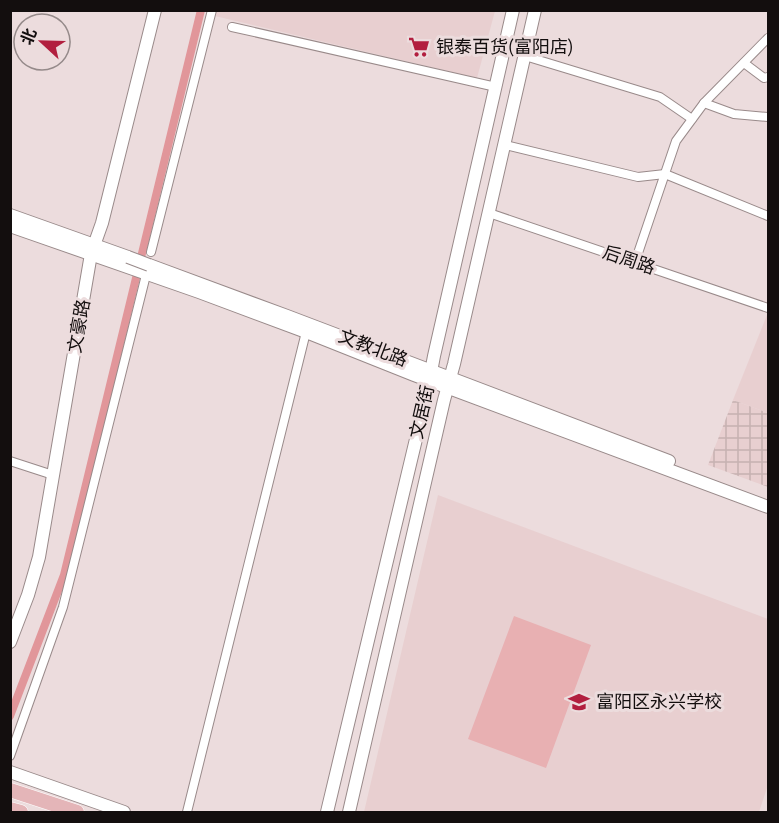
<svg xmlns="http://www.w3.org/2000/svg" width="779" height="823" font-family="Ubuntu,'Noto Sans SC',sans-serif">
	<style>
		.built { fill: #e8cfd0 }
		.industrial { fill: url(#industrial-grid) }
		.pitch { fill: #e8b0b2 }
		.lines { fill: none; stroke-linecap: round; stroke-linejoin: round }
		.canal { stroke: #e1969a; stroke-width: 8 }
		.street-casing { stroke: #998a8a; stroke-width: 10 }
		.secondary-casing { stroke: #998a8a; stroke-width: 14 }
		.primary-casing { stroke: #fff; stroke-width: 15 }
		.street { stroke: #fff; stroke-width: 8 }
		.secondary { stroke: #fff; stroke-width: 12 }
		.primary { stroke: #e4b5b8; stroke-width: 14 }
		.secondary-bridge-casing { stroke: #998a8a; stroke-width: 14; stroke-linecap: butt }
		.secondary-bridge { stroke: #fff; stroke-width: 12 }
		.labels { text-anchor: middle; stroke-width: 6; stroke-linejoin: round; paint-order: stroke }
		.poi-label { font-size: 18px; fill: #130e0e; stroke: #ecdcdd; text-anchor: start }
		.street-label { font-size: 18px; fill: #130e0e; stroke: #ecdcdd }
	</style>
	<defs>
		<pattern id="industrial-grid" width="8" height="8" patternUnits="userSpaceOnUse" patternTransform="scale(1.5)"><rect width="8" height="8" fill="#e8cfd0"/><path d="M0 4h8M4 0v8" fill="none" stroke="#c6b1b1"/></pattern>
	</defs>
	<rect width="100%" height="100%" fill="#ecdcdd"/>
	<!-- built -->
	<g class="built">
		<path d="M216,11v-1l279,1 -18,67 -262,-62z"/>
		<path d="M767,315h1v98l-35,-13z"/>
		<path d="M438,495l330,124v166l-9,27h-395z"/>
	</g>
	<!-- industrial -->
	<path class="industrial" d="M733,400l35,13v74l-60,-22z"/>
	<!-- pitch -->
	<path class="pitch" d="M514,616l77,29 -45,123 -78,-29z"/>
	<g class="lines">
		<!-- canal -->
		<path class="canal" d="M10,716l54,-141 137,-565"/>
		<defs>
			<g id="street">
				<path d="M232,27l264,60"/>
				<path d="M525,56l135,41 32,22"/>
				<path d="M744,63l20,15 4,-1"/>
				<path d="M704,103l30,11 34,3"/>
				<path d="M505,145l133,32 27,-3 103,42"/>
				<path d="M489,213l279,95"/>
				<path d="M151,252l61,-242"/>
				<path d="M635,262l41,-121 28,-38 64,-65"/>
				<path d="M10,461l43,14"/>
				<path d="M10,756l53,-149 82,-328"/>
				<path d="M187,812l119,-480"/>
			</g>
			<g id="secondary">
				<path d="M10,215l118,42"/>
				<path d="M10,226l189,66 107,40 108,43 354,132"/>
				<path d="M149,265l138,51 382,145"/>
				<path d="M10,642l18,-47 11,-38 52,-303 11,-31 53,-213"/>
				<path d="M10,772l114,40"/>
				<path d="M327,812l100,-419 7,-37 79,-346"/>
				<path d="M349,812l95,-412 10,-36 81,-354"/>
			</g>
			<g id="primary">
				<path d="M10,790l67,22"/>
				<path d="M10,809l11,3"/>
			</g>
		</defs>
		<!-- street casing -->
		<use href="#street" class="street-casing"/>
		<!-- secondary casing -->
		<use href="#secondary" class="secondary-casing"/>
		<!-- primary casing -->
		<use href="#primary" class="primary-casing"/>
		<!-- street -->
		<use href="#street" class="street"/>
		<!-- secondary -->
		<use href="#secondary" class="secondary"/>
		<!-- primary -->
		<use href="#primary" class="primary"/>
		<defs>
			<path id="secondary-bridge" d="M128,257l21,8"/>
		</defs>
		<!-- secondary-bridge casing -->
		<use href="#secondary-bridge" class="secondary-bridge-casing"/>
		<!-- secondary-bridge -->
		<use href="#secondary-bridge" class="secondary-bridge"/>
	</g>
	<!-- icons -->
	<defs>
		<symbol id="supermarket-bare" viewBox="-9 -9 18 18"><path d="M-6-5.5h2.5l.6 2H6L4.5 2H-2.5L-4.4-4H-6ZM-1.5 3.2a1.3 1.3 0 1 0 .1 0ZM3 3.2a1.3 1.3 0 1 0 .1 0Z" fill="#b21f3f" stroke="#ecdcdd" stroke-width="2.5" paint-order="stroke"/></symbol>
		<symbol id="school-bare" viewBox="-9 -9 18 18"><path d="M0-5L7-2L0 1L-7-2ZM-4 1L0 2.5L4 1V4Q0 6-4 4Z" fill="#b21f3f" stroke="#ecdcdd" stroke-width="2.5" paint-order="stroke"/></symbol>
	</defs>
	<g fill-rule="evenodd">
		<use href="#supermarket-bare" x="404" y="32" width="30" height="30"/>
		<use href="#school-bare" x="564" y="687" width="30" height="30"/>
	</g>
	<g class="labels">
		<!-- poi labels -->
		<g class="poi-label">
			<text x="436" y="53">银泰百货(富阳店)</text>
			<text x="596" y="708">富阳区永兴学校</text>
		</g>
		<!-- street labels -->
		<g class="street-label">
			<text transform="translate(629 260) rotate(19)" y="6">后周路</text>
			<text transform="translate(79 326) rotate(-80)" y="6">文豪路</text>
			<text transform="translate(373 348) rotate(21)" y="6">文教北路</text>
			<text transform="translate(422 412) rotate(-77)" y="6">文居街</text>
		</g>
	</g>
	<!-- border -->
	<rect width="779" height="823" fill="none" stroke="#130e0e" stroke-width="24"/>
	<!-- north arrow -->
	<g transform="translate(42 42) rotate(292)"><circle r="28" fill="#ecdcdd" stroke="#958a8a" stroke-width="1.5"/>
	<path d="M0-4.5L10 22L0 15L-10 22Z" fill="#b21f3f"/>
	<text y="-9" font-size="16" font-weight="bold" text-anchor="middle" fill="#130e0e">北</text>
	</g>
</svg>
